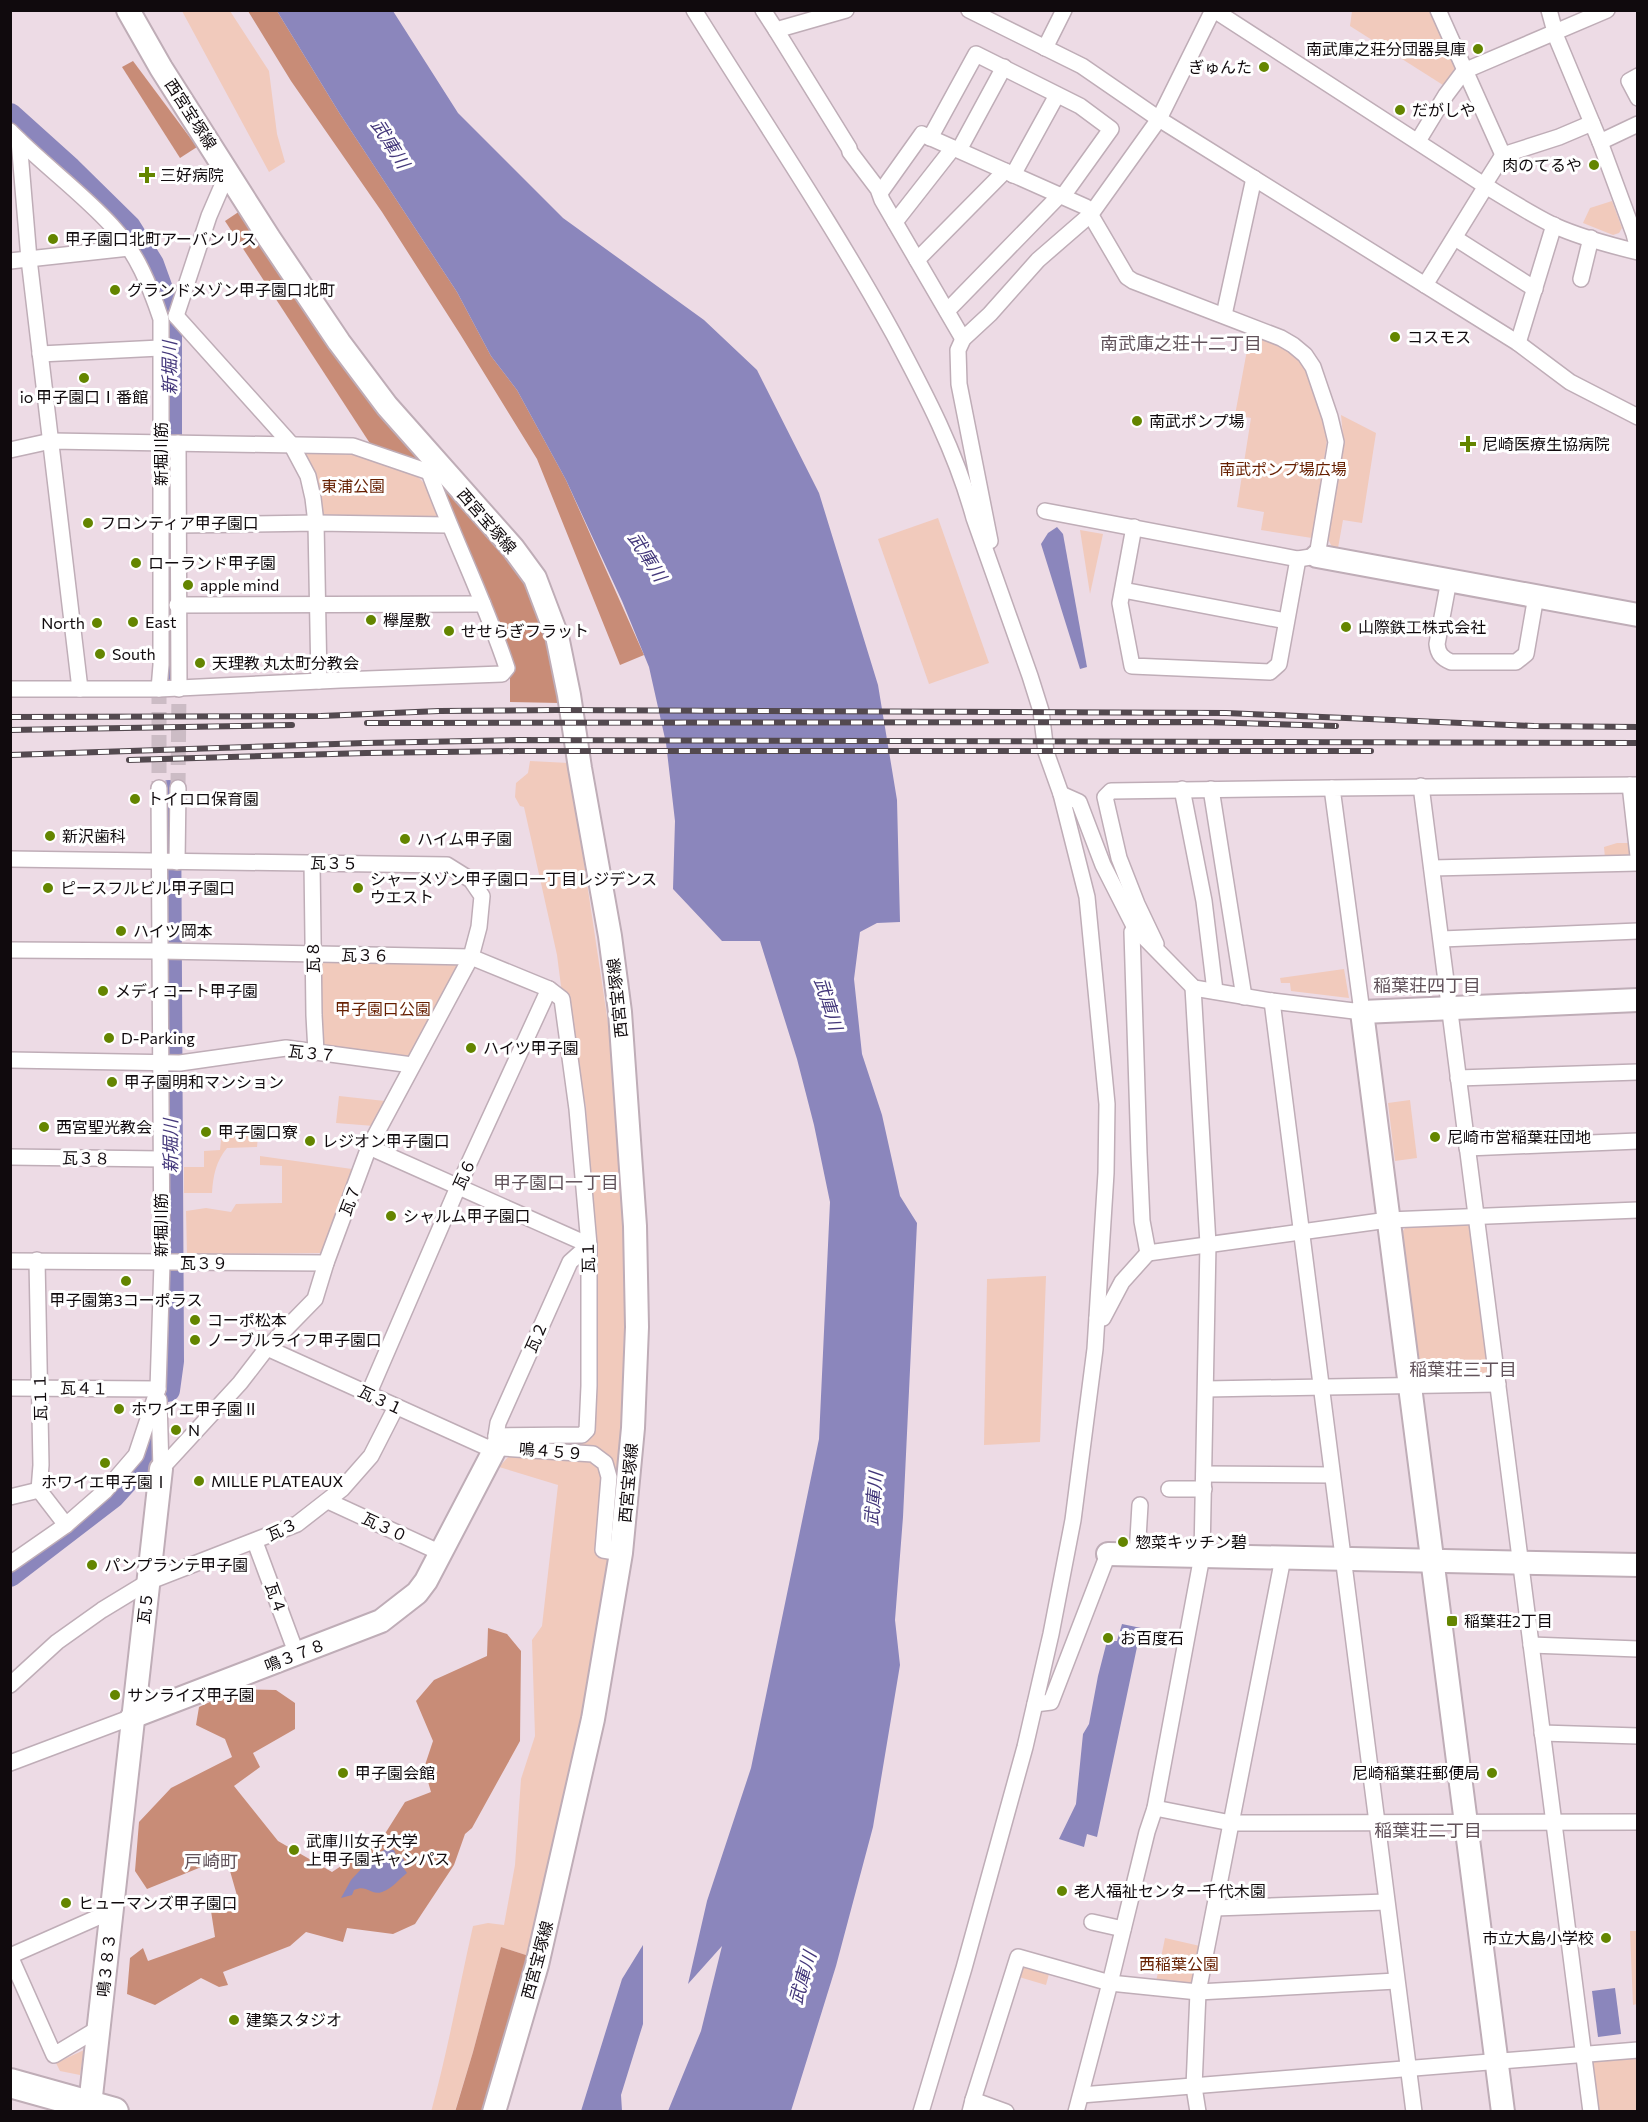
<svg xmlns="http://www.w3.org/2000/svg" width="1648" height="2122" font-family="Commissioner,'Noto Sans JP',sans-serif">
	<style>
		.green { fill: #f1cabc }
		.forest { fill: #c88c77 }
		.water { fill: #8b86bc }
		.lines { fill: none; stroke-linecap: round; stroke-linejoin: round }
		.river { stroke: #8b86bc; stroke-width: 24 }
		.street-tunnel { stroke: #ccbcc5; stroke-width: 15; stroke-dasharray: 15 8; stroke-linecap: butt }
		.street-casing { stroke: #bfadb7; stroke-width: 18 }
		.secondary-casing { stroke: #bfadb7; stroke-width: 26 }
		.highway-casing { stroke: #bfadb7; stroke-width: 32 }
		.street { stroke: #fff; stroke-width: 15 }
		.secondary { stroke: #fff; stroke-width: 22 }
		.highway { stroke: #fff; stroke-width: 28 }
		.rail-casing { stroke: #53494f; stroke-width: 6 }
		.rail { stroke: #fff; stroke-width: 4; stroke-dasharray: 11; stroke-linecap: butt }
		.poi-dot { fill: #648500; stroke: #fff; stroke-width: 2 }
		.labels { text-anchor: middle; stroke-width: 6; stroke-linejoin: round; paint-order: stroke }
		.poi-label { font-size: 16px; fill: #100a0d; stroke: #fff; text-anchor: start }
		.street-label { font-size: 16px; fill: #100a0d; stroke: #fff }
		.park-label { font-size: 16px; fill: #661f00; stroke: #fff }
		.water-label { font-size: 18px; font-style: italic; fill: #44387b; stroke: #fff }
		.neighbourhood-label { font-size: 18px; fill: #62535b; stroke: #fff }
	</style>
	<rect width="100%" height="100%" fill="#eddbe5"/>
	<!-- green -->
	<g class="green">
		<path d="M182,11h48l39,60 8,63 8,28 -16,10z"/>
		<path d="M1352,11h78l25,51 -1,10 -11,13 -93,-59z"/>
		<path d="M1612,201l10,27 -3,5 -6,2 -30,-12 7,-15z"/>
		<path d="M1250,334l42,15 13,15 18,53 4,23 -15,98 -51,-8 3,-18 -27,-5 14,-89 -16,-3z"/>
		<path d="M1341,415l35,18 -14,90 -19,-3 -5,28 -6,-1 -4,-8 16,-93z"/>
		<path d="M352,450l61,22 15,15 11,26 -2,6 -114,-1 -20,-63 5,-4z"/>
		<path d="M938,518l51,145 -60,21 -51,-145z"/>
		<path d="M1080,530l23,4 -13,60z"/>
		<path d="M530,761l39,2 42,280 15,233 -7,206 -31,229 -59,245 -28,-9 -28,105 -18,59 -24,1c17,-62 28,-124 42,-186l15,-3 16,2 11,-60 6,-86 14,-43 -3,-96 10,-14 16,-141 -59,-18 24,-26 63,2 10,-29 -10,-307 -25,-121 -4,-31 -33,-148 -4,-1 -5,-9 1,-14 12,-10z"/>
		<path d="M1617,843h13l1,14 -26,1 -1,-11z"/>
		<path d="M324,959l134,2 3,4 -52,98 -83,-15 -6,-5 -2,-78z"/>
		<path d="M1344,969l5,29 -58,-7 -1,-8h-9l-1,-5z"/>
		<path d="M339,1096l46,5 -11,25 -38,-3z"/>
		<path d="M1410,1100l7,58 -22,3 -7,-58z"/>
		<path d="M259,1125l-2,22 -30,1c-11,13 -14,28 -15,45h-28v-26h20v-16l16,-1 1,-10 6,-1v-13z"/>
		<path d="M260,1156l92,13 -30,84 -135,1 -1,-43 20,-3 25,4 5,-8 46,-1v-37l-22,-1z"/>
		<path d="M1466,1225l6,2 19,146 -3,5 -64,1 -4,-3 -18,-144 4,-5z"/>
		<path d="M1046,1276l-6,166 -56,3 3,-166z"/>
		<path d="M1630,1931h8l-1,73 -4,1z"/>
		<path d="M1165,1938l35,8 -6,38 -38,-2z"/>
		<path d="M1022,1966l27,8 -3,11 -27,-8z"/>
		<path d="M84,2050l-4,25 -20,-4 -4,-8z"/>
		<path d="M1637,2054v57h-38l-6,-48 4,-5z"/>
	</g>
	<!-- forest -->
	<g class="forest">
		<path d="M248,11h29l63,103 117,178 34,64 26,34 49,90 78,175 -24,10 -83,-206 -77,-125 -78,-122 -91,-131z"/>
		<path d="M133,61l64,86 -17,11 -58,-91z"/>
		<path d="M243,209l175,248 -5,6 -40,-15 -148,-227z"/>
		<path d="M443,481l74,84 26,52 17,86 -50,-1v-37l-72,-183z"/>
		<path d="M488,1628l19,6 14,17 -1,90 -48,87 -7,6 -11,31 -39,59 -22,10 -46,-6 -4,14 -37,-10 -16,14 -67,26 5,13 -9,2 -18,-9 -46,27 -28,-11 3,-36 13,-10 5,13 67,-24 -4,-26 27,-12 -12,-42 -79,32 -12,-18 4,-49 32,-34 61,-31 -7,-18 -29,-14 3,-18 39,-18 38,1 19,13v26l-42,24 7,14 -26,19 44,55 54,31 49,-32 24,-38 26,-10 -7,-24 9,-27 -17,-40 18,-21 53,-24z"/>
		<path d="M501,1947l28,9 -45,155 -29,1 18,-60z"/>
	</g>
	<!-- water -->
	<g class="water">
		<path d="M277,11h116l65,102 105,105 141,102 53,50 62,123 59,192 19,115 3,122 -23,1 -17,9 -6,47 8,75 20,61 18,81 17,27 -14,294 -8,103 5,45 -27,162 -37,139 -45,145h-123l33,-80 21,-85 -34,38 19,-83 44,-133 68,-329 11,-237 -16,-77 -17,-66 -37,-118h-38l-49,-52 2,-68 -9,-78 -17,-76 -27,-66 -56,-121 -49,-90 -26,-34 -34,-64 -117,-178z"/>
		<path d="M1057,527l6,7 24,133 -7,2 -39,-125 7,-11z"/>
		<path d="M1122,1624l19,4 -44,209 -10,-3 -3,13 -25,-8 17,-35 7,-70 6,-10 9,-48 9,-35h10z"/>
		<path d="M386,1849l8,1 2,5 8,4 -1,8 4,6c-8,6 -15,16 -25,19 -12,4 -14,-8 -28,-2l-2,5 -11,3 10,-18 13,-14 4,-7z"/>
		<path d="M643,1945v79l-22,71 1,16h-41l41,-132z"/>
		<path d="M1615,1988l6,46 -23,3 -6,-46z"/>
	</g>
	<g class="lines">
		<!-- river -->
		<g class="river">
			<path d="M10,115l60,54 59,58 23,37 13,36 5,24v357"/>
			<path d="M168,1390l4,-29 -3,-569"/>
			<path d="M10,1575l103,-79 29,-32 7,-17"/>
		</g>
		<!-- street-tunnel -->
		<g class="street-tunnel">
			<path d="M159,689v99"/>
			<path d="M178,788l1,-99"/>
		</g>
		<defs>
			<g id="street">
				<path d="M694,10c67,108 139,214 200,325 32,60 62,117 80,183l56,158 11,35 5,41 15,42 26,103 20,207 -1,69 -11,176 -22,171 -22,114 -26,113 -61,221 -43,144"/>
				<path d="M763,10l13,20 70,-20"/>
				<path d="M969,10l113,56 77,53 359,224 52,39 68,35"/>
				<path d="M1214,10l270,175c23,14 45,28 69,40 26,12 56,20 85,27"/>
				<path d="M1438,10l65,145"/>
				<path d="M1549,10l8,29 43,103 34,92 4,15"/>
				<path d="M776,30l73,118 1,4 28,37 4,11 81,139"/>
				<path d="M1045,48l19,-38"/>
				<path d="M1638,76l-9,5 9,17"/>
				<path d="M10,131c32,33 71,61 102,95 25,27 38,60 49,93v346l-2,24"/>
				<path d="M930,138l46,-84 104,52 31,23 -48,67"/>
				<path d="M19,140l10,119 51,430"/>
				<path d="M1418,141l28,-46 18,-24 143,-61"/>
				<path d="M1600,142l38,-18"/>
				<path d="M959,150l45,-83"/>
				<path d="M1013,175l44,-80"/>
				<path d="M1484,185l19,-30 56,-18 33,-14"/>
				<path d="M880,193l42,-59 164,73 41,70 6,4 148,57 12,7 12,10 8,12 17,50 6,25 -19,114 -19,3 -253,-48"/>
				<path d="M895,222l58,-74"/>
				<path d="M1455,238l80,51"/>
				<path d="M917,260l88,-89"/>
				<path d="M10,261l119,-13"/>
				<path d="M1581,279l10,-41"/>
				<path d="M1425,285l61,-99"/>
				<path d="M947,311l113,-116"/>
				<path d="M1224,315l30,-137"/>
				<path d="M176,316l115,128 17,32 5,22 3,25 3,158"/>
				<path d="M176,316l33,-100 19,-44"/>
				<path d="M1518,343l36,-118"/>
				<path d="M40,354l120,-6"/>
				<path d="M178,443l1,246"/>
				<path d="M10,450l41,-9 302,5 76,26"/>
				<path d="M179,525l137,-2 132,2"/>
				<path d="M1134,527l-14,76 12,63 138,6 9,-8 19,-105"/>
				<path d="M990,541l-31,-157 -1,-34 5,-11 27,-25 48,-54 53,-46 68,-95 54,-109"/>
				<path d="M1449,580l-12,64c1,10 5,14 14,18h65l10,-8 10,-58"/>
				<path d="M1123,590l163,31"/>
				<path d="M177,605l306,-1"/>
				<path d="M10,689h149l181,-9 162,-6 5,-6c-22,-67 -54,-130 -78,-196"/>
				<path d="M1630,785l8,71"/>
				<path d="M1421,786l170,1326"/>
				<path d="M1182,789l22,112 11,90"/>
				<path d="M1211,789l33,208"/>
				<path d="M1061,794l18,8 24,63 32,63 59,60 78,13 90,11 -30,-224 306,-3"/>
				<path d="M10,859l437,6 24,15 11,16 -3,31 -8,30 -102,190 -43,116 -11,36 -48,49 -27,35 -79,86"/>
				<path d="M177,862l1,-74"/>
				<path d="M312,862l2,153 2,37"/>
				<path d="M1432,868l206,-5"/>
				<path d="M1135,928l-3,4 7,221 3,68 6,32 240,-33 250,-10"/>
				<path d="M1442,939l196,-8"/>
				<path d="M1156,944l-19,-40 -18,-46 -14,-61 6,-6 221,-3"/>
				<path d="M10,950l150,1 311,6 78,32 13,10 15,110 12,136v141l-2,44 -5,5 -86,1v11"/>
				<path d="M1272,1001l142,1111"/>
				<path d="M10,1060l170,3 106,-15 126,17"/>
				<path d="M1458,1078l180,-6"/>
				<path d="M369,1147l220,98 -19,17 -72,161 -2,13"/>
				<path d="M1467,1148l171,-7"/>
				<path d="M10,1157l151,2"/>
				<path d="M37,1260l4,205 -2,25 27,35"/>
				<path d="M10,1261l316,2"/>
				<path d="M1097,1318h6l19,-36 26,-29"/>
				<path d="M267,1348l219,99 107,7 12,9 4,14 -6,73 18,3"/>
				<path d="M10,1388l148,1"/>
				<path d="M1206,1389l292,-5"/>
				<path d="M369,1393l89,-206 91,-198"/>
				<path d="M159,1400l2,69"/>
				<path d="M1204,1474l128,1"/>
				<path d="M1169,1489h35"/>
				<path d="M10,1497l29,-7"/>
				<path d="M328,1501l113,52"/>
				<path d="M255,1542l42,113"/>
				<path d="M1137,1555l3,-50"/>
				<path d="M10,1564l56,-39 39,-34 31,-36 22,-66 4,-126 -3,-475"/>
				<path d="M1531,1645l107,4"/>
				<path d="M10,1685l47,-43 45,-32 46,-28 149,-58 45,-35 29,-33 25,-49"/>
				<path d="M1035,1704l16,-2 57,-148"/>
				<path d="M1542,1733l96,3"/>
				<path d="M10,1763l122,-46"/>
				<path d="M1155,1808l76,15 407,-1"/>
				<path d="M1215,1908l171,-6"/>
				<path d="M1092,1922l31,7"/>
				<path d="M10,1956l44,99 45,-27"/>
				<path d="M10,1956l102,-45"/>
				<path d="M1081,2095l557,-45"/>
				<path d="M973,2100l45,-143 92,26 88,9 198,-11"/>
				<path d="M970,2112l3,-12 33,12"/>
				<path d="M1076,2112l34,-129 37,-151 8,-24 47,-252 6,-312 -15,-257"/>
				<path d="M1198,2112l-4,-25 4,-95 85,-434"/>
			</g>
			<g id="secondary">
				<path d="M128,10l33,58 108,170 70,104 48,64 126,142 22,30 22,58 12,59 11,73 30,168 10,76 15,214 2,101 -4,101 -12,125 -28,166 -56,246 -43,147"/>
				<path d="M1317,556l321,59"/>
				<path d="M1108,1554l530,11"/>
				<path d="M132,1717l249,-96 36,-28 9,-12 70,-134"/>
				<path d="M86,2112l4,-7 71,-636"/>
				<path d="M1503,2112l-141,-1100 276,-12"/>
			</g>
			<path id="highway" d="M10,2083l104,29"/>
		</defs>
		<!-- street casing -->
		<use href="#street" class="street-casing"/>
		<!-- secondary casing -->
		<use href="#secondary" class="secondary-casing"/>
		<!-- highway casing -->
		<use href="#highway" class="highway-casing"/>
		<!-- street -->
		<use href="#street" class="street"/>
		<!-- secondary -->
		<use href="#secondary" class="secondary"/>
		<!-- highway -->
		<use href="#highway" class="highway"/>
		<defs>
			<g id="rail">
				<path d="M10,717l311,-1 118,-5 118,-1 669,3 308,13 104,1"/>
				<path d="M367,723l837,-1 132,4"/>
				<path d="M10,730l282,-5"/>
				<path d="M10,755l355,-12 154,-3 1119,3"/>
				<path d="M129,760l237,-7 153,-2h852"/>
			</g>
		</defs>
		<!-- rail casing -->
		<use href="#rail" class="rail-casing"/>
		<!-- rail -->
		<use href="#rail" class="rail"/>
	</g>
	<!-- markers -->
	<g class="poi-dot">
		<circle cx="1478" cy="49" r="6"/>
		<circle cx="1264" cy="67" r="6"/>
		<circle cx="1400" cy="110" r="6"/>
		<circle cx="1594" cy="165" r="6"/>
		<path d="M144 166h6v6h6v6h-6v6h-6v-6h-6v-6h6z"/>
		<circle cx="53" cy="239" r="6"/>
		<circle cx="115" cy="290" r="6"/>
		<circle cx="1395" cy="337" r="6"/>
		<circle cx="84" cy="378" r="6"/>
		<circle cx="1137" cy="421" r="6"/>
		<path d="M1465 435h6v6h6v6h-6v6h-6v-6h-6v-6h6z"/>
		<circle cx="88" cy="523" r="6"/>
		<circle cx="136" cy="563" r="6"/>
		<circle cx="188" cy="585" r="6"/>
		<circle cx="371" cy="620" r="6"/>
		<circle cx="133" cy="622" r="6"/>
		<circle cx="97" cy="623" r="6"/>
		<circle cx="1346" cy="627" r="6"/>
		<circle cx="449" cy="631" r="6"/>
		<circle cx="100" cy="654" r="6"/>
		<circle cx="200" cy="663" r="6"/>
		<circle cx="135" cy="799" r="6"/>
		<circle cx="50" cy="836" r="6"/>
		<circle cx="405" cy="839" r="6"/>
		<circle cx="48" cy="888" r="6"/>
		<circle cx="358" cy="888" r="6"/>
		<circle cx="121" cy="931" r="6"/>
		<circle cx="103" cy="991" r="6"/>
		<circle cx="109" cy="1038" r="6"/>
		<circle cx="471" cy="1048" r="6"/>
		<circle cx="112" cy="1082" r="6"/>
		<circle cx="44" cy="1127" r="6"/>
		<circle cx="206" cy="1132" r="6"/>
		<circle cx="1435" cy="1137" r="6"/>
		<circle cx="310" cy="1141" r="6"/>
		<circle cx="391" cy="1216" r="6"/>
		<circle cx="126" cy="1281" r="6"/>
		<circle cx="195" cy="1320" r="6"/>
		<circle cx="195" cy="1340" r="6"/>
		<circle cx="119" cy="1409" r="6"/>
		<circle cx="176" cy="1430" r="6"/>
		<circle cx="105" cy="1463" r="6"/>
		<circle cx="199" cy="1481" r="6"/>
		<circle cx="1123" cy="1542" r="6"/>
		<circle cx="92" cy="1565" r="6"/>
		<rect x="1446" y="1615" width="12" height="12" rx="3"/>
		<circle cx="1108" cy="1638" r="6"/>
		<circle cx="115" cy="1695" r="6"/>
		<circle cx="343" cy="1773" r="6"/>
		<circle cx="1492" cy="1773" r="6"/>
		<circle cx="294" cy="1850" r="6"/>
		<circle cx="1062" cy="1891" r="6"/>
		<circle cx="66" cy="1903" r="6"/>
		<circle cx="1606" cy="1938" r="6"/>
		<circle cx="234" cy="2020" r="6"/>
	</g>
	<g class="labels">
		<!-- poi labels -->
		<g class="poi-label">
			<text x="1466" y="55" text-anchor="end">南武庫之荘分団器具庫</text>
			<text x="1252" y="73" text-anchor="end">ぎゅんた</text>
			<text x="1412" y="116">だがしや</text>
			<text x="1582" y="171" text-anchor="end">肉のてるや</text>
			<text x="160" y="181">三好病院</text>
			<text x="65" y="245">甲子園口北町アーバンリス</text>
			<text x="127" y="296">グランドメゾン甲子園口北町</text>
			<text x="1407" y="343">コスモス</text>
			<text x="84" y="403" text-anchor="middle">io 甲子園口Ⅰ番館</text>
			<text x="1149" y="427">南武ポンプ場</text>
			<text x="1482" y="450">尼崎医療生協病院</text>
			<text x="100" y="529">フロンティア甲子園口</text>
			<text x="148" y="569">ローランド甲子園</text>
			<text x="200" y="591">apple mind</text>
			<text x="383" y="626">欅屋敷</text>
			<text x="145" y="628">East</text>
			<text x="85" y="629" text-anchor="end">North</text>
			<text x="1358" y="633">山際鉄工株式会社</text>
			<text x="461" y="637">せせらぎフラット</text>
			<text x="112" y="660">South</text>
			<text x="212" y="669">天理教 丸太町分教会</text>
			<text x="147" y="805">トイロロ保育園</text>
			<text x="62" y="842">新沢歯科</text>
			<text x="417" y="845">ハイム甲子園</text>
			<text x="370" y="885">シャーメゾン甲子園口一丁目レジデンス<tspan x="370" dy="18">ウエスト</tspan></text>
			<text x="60" y="894">ピースフルビル甲子園口</text>
			<text x="133" y="937">ハイツ岡本</text>
			<text x="115" y="997">メディコート甲子園</text>
			<text x="121" y="1044">D-Parking</text>
			<text x="483" y="1054">ハイツ甲子園</text>
			<text x="124" y="1088">甲子園明和マンション</text>
			<text x="56" y="1133">西宮聖光教会</text>
			<text x="218" y="1138">甲子園口寮</text>
			<text x="1447" y="1143">尼崎市営稲葉荘団地</text>
			<text x="322" y="1147">レジオン甲子園口</text>
			<text x="403" y="1222">シャルム甲子園口</text>
			<text x="126" y="1306" text-anchor="middle">甲子園第3コーポラス</text>
			<text x="207" y="1326">コーポ松本</text>
			<text x="207" y="1346">ノーブルライフ甲子園口</text>
			<text x="131" y="1415">ホワイエ甲子園Ⅱ</text>
			<text x="188" y="1436">N</text>
			<text x="211" y="1487">MILLE PLATEAUX</text>
			<text x="105" y="1488" text-anchor="middle">ホワイエ甲子園Ⅰ</text>
			<text x="1135" y="1548">惣菜キッチン碧</text>
			<text x="104" y="1571">パンプランテ甲子園</text>
			<text x="1464" y="1627">稲葉荘2丁目</text>
			<text x="1120" y="1644">お百度石</text>
			<text x="127" y="1701">サンライズ甲子園</text>
			<text x="355" y="1779">甲子園会館</text>
			<text x="1480" y="1779" text-anchor="end">尼崎稲葉荘郵便局</text>
			<text x="306" y="1847">武庫川女子大学<tspan x="306" dy="18">上甲子園キャンパス</tspan></text>
			<text x="1074" y="1897">老人福祉センター千代木園</text>
			<text x="78" y="1909">ヒューマンズ甲子園口</text>
			<text x="1594" y="1944" text-anchor="end">市立大島小学校</text>
			<text x="246" y="2026">建築スタジオ</text>
		</g>
		<!-- street labels -->
		<g class="street-label">
			<text transform="translate(191 114) rotate(57)" y="6">西宮宝塚線</text>
			<text transform="translate(161 454) rotate(-90)" y="6">新堀川筋</text>
			<text transform="translate(487 521) rotate(49)" y="6">西宮宝塚線</text>
			<text transform="translate(334 863) rotate(1)" y="6">瓦３５</text>
			<text transform="translate(365 955) rotate(1)" y="6">瓦３６</text>
			<text transform="translate(313 957) rotate(-91)" y="6">瓦８</text>
			<text transform="translate(617 998) rotate(-96)" y="6">西宮宝塚線</text>
			<text transform="translate(312 1053) rotate(6)" y="6">瓦３７</text>
			<text transform="translate(86 1158) rotate(1)" y="6">瓦３８</text>
			<text transform="translate(464 1174) rotate(-66)" y="6">瓦６</text>
			<text transform="translate(350 1200) rotate(-69)" y="6">瓦７</text>
			<text transform="translate(161 1225) rotate(-90)" y="6">新堀川筋</text>
			<text transform="translate(588 1257) rotate(-91)" y="6">瓦１</text>
			<text x="204" y="1269">瓦３９</text>
			<text transform="translate(536 1337) rotate(-66)" y="6">瓦２</text>
			<text transform="translate(84 1388) rotate(1)" y="6">瓦４１</text>
			<text transform="translate(40 1397) rotate(-91)" y="6">瓦１１</text>
			<text transform="translate(381 1400) rotate(25)" y="6">瓦３１</text>
			<text transform="translate(551 1451) rotate(5)" y="6">鳴４５９</text>
			<text transform="translate(628 1483) rotate(-85)" y="6">西宮宝塚線</text>
			<text transform="translate(385 1527) rotate(25)" y="6">瓦３０</text>
			<text transform="translate(282 1529) rotate(-25)" y="6">瓦３</text>
			<text transform="translate(276 1598) rotate(70)" y="6">瓦４</text>
			<text transform="translate(145 1608) rotate(-83)" y="6">瓦５</text>
			<text transform="translate(295 1655) rotate(-21)" y="6">鳴３７８</text>
			<text transform="translate(537 1960) rotate(-75)" y="6">西宮宝塚線</text>
			<text transform="translate(106 1965) rotate(-84)" y="6">鳴３８３</text>
		</g>
		<!-- park labels -->
		<g class="park-label">
			<text x="1283" y="475">南武ポンプ場広場</text>
			<text x="353" y="492">東浦公園</text>
			<text x="383" y="1015">甲子園口公園</text>
			<text x="1179" y="1970">西稲葉公園</text>
		</g>
		<!-- water labels -->
		<g class="water-label">
			<text transform="translate(390 144) rotate(58)" y="6">武庫川</text>
			<text transform="translate(170 368) rotate(-90)" y="6">新堀川</text>
			<text transform="translate(647 557) rotate(58)" y="6">武庫川</text>
			<text transform="translate(828 1004) rotate(73)" y="6">武庫川</text>
			<text transform="translate(171 1146) rotate(-90)" y="6">新堀川</text>
			<text transform="translate(874 1499) rotate(-85)" y="6">武庫川</text>
			<text transform="translate(803 1978) rotate(-74)" y="6">武庫川</text>
		</g>
		<!-- neighbourhood labels -->
		<g class="neighbourhood-label">
			<text x="1181" y="350">南武庫之荘十二丁目</text>
			<text x="1427" y="992">稲葉荘四丁目</text>
			<text x="556" y="1189">甲子園口一丁目</text>
			<text x="1463" y="1376">稲葉荘三丁目</text>
			<text x="1428" y="1837">稲葉荘二丁目</text>
			<text x="211" y="1868">戸崎町</text>
		</g>
	</g>
	<!-- border -->
	<rect width="1648" height="2122" fill="none" stroke="#100a0d" stroke-width="24"/>
</svg>
